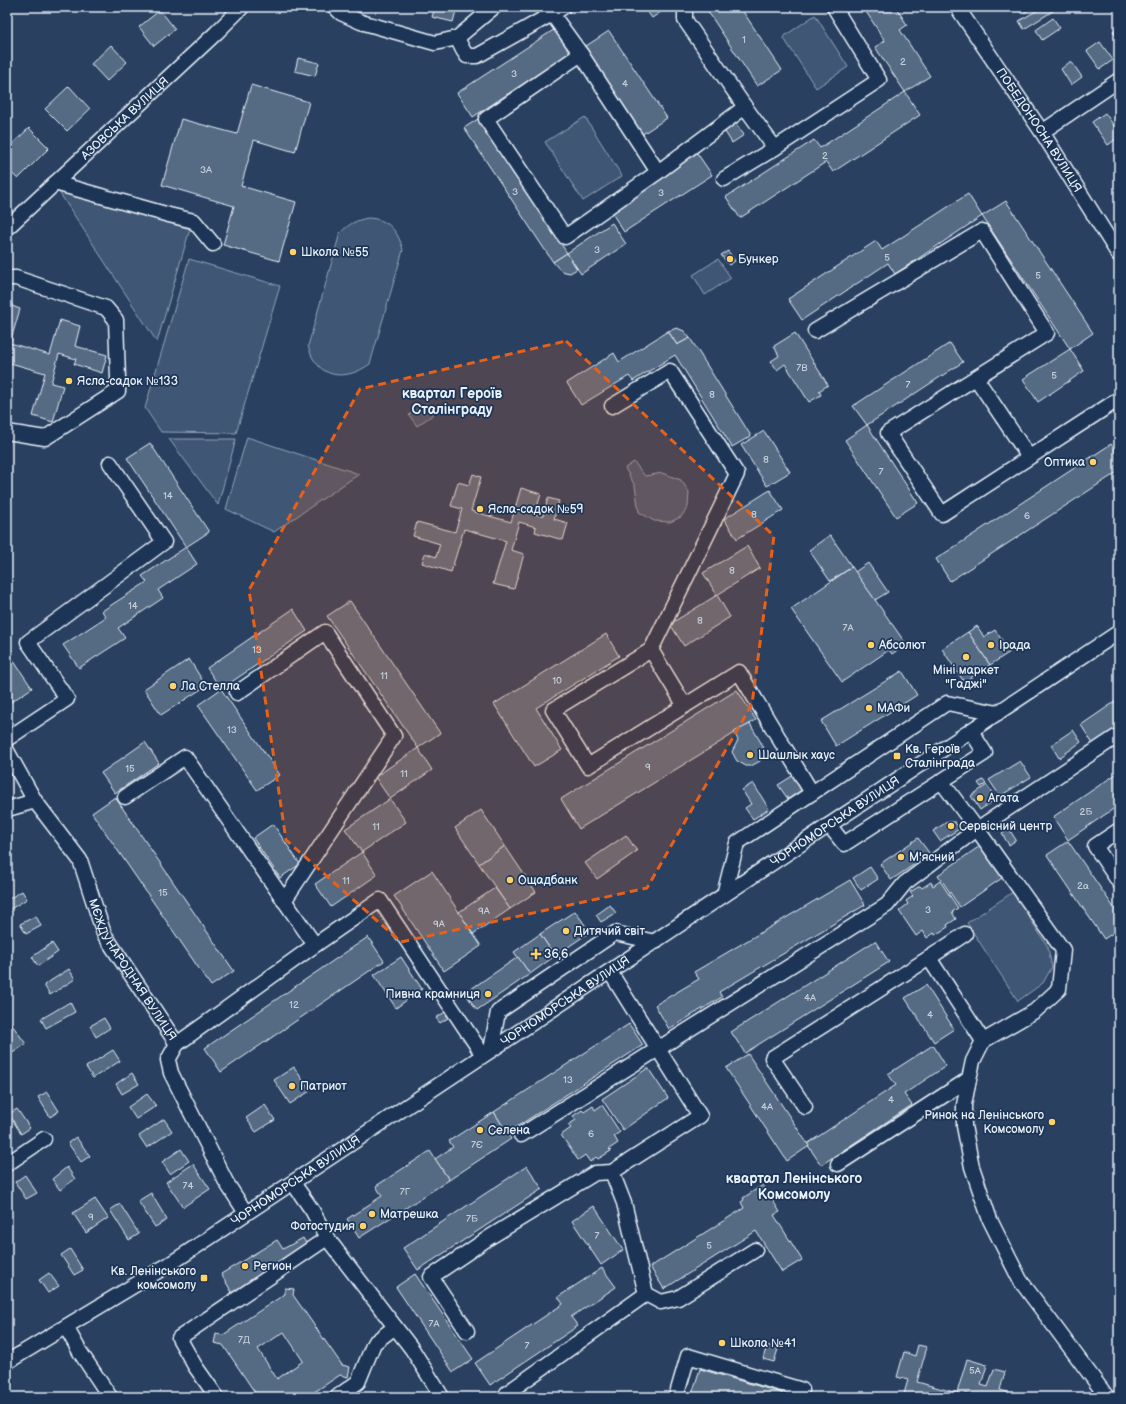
<svg xmlns="http://www.w3.org/2000/svg" width="1126" height="1404" font-family="'Balsamiq Sans',sans-serif">
	<style>
		.green { fill: #415774; stroke: #94a4b6 }
		.building { fill: #556a83; stroke: #e8f1f8; fill-rule: evenodd }
		.lines { fill: none; stroke-linecap: round; stroke-linejoin: round }
		.minor-casing { stroke: #e8f1f8; stroke-width: 17 }
		.minor { stroke: #1d3557; stroke-width: 14 }
		.marked { fill: #e86118; fill-opacity: 0.2; stroke: #e86118; stroke-width: 3; stroke-dasharray: 8 5; stroke-linejoin: round }
		.poi-dot { fill: #ffd166; stroke: #1d3557; stroke-width: 1.5 }
		.labels { text-anchor: middle; stroke-width: 3.5; stroke-linejoin: round; paint-order: stroke }
		.number-label { font-size: 10px; fill: #c3cfdb }
		.street-label { font-size: 12px; fill: #e8f1f8; stroke: #1d3557 }
		.poi-label { font-size: 12px; fill: #e8f1f8; stroke: #1d3557; text-anchor: start }
		.quarter-label { font-size: 14px; font-weight: bold; fill: #e8f1f8; stroke: #1d3557 }
	</style>
	<rect width="100%" height="100%" fill="#294061"/>
	<filter id="ink" filterUnits="userSpaceOnUse"><feTurbulence type="fractalNoise" baseFrequency=".025" numOctaves="2"/><feDisplacementMap in="SourceGraphic" scale="8" xChannelSelector="R" yChannelSelector="G"/><feConvolveMatrix kernelMatrix="1 2 1 2 8 2 1 2 1" color-interpolation-filters="sRGB"/></filter>
	<g filter="url(#ink)">
		<!-- green -->
		<g class="green">
			<path d="M815,15l33,52 -32,21 -33,-51z"/>
			<path d="M585,117l37,59 -39,25 -38,-59z"/>
			<path d="M59,192l131,37 -33,113z"/>
			<path d="M368,218c21,1 30,13 35,32l-33,114c-25,18 -53,15 -62,-18l32,-113c9,-9 16,-13 28,-15z"/>
			<path d="M189,259l91,27 -44,147 -75,-1 -16,-24z"/>
			<path d="M718,259l13,19 -26,17 -12,-20z"/>
			<path d="M426,403l8,11 -17,12 -8,-11z"/>
			<path d="M247,437l112,37 -85,58 -48,-23z"/>
			<path d="M169,439h67l-18,66z"/>
			<path d="M634,462l11,14 17,-3 19,7 8,12 -1,15 -7,10 -11,5 -16,-1 -15,-9 -4,-26 -10,-18z"/>
			<path d="M1013,892l35,55 4,20 -9,16 -25,18 -51,-78z"/>
		</g>
		<!-- building -->
		<g class="building">
			<path d="M435,7h22l-4,15 -21,-5z"/>
			<path d="M644,7h24l-16,11z"/>
			<path d="M705,7h35l42,63 -25,16z"/>
			<path d="M863,7h33l11,18 -7,5 30,46 -25,16 -30,-45 10,-6z"/>
			<path d="M1017,7h17l-12,7z"/>
			<path d="M1043,7h7l3,4 -29,18 -5,-8z"/>
			<path d="M160,10l15,19 -21,17 -15,-19z"/>
			<path d="M1053,18l7,10 -18,12 -6,-10z"/>
			<path d="M1119,27v14l-6,-10z"/>
			<path d="M555,29l15,24 -97,64 -16,-24z"/>
			<path d="M609,31l58,87 -26,17 -58,-87z"/>
			<path d="M1100,42l13,18 -13,9 -13,-18z"/>
			<path d="M111,45l16,17 -20,19 -16,-17z"/>
			<path d="M298,58l21,5 -4,13 -20,-5z"/>
			<path d="M1071,61l11,16 -11,8 -10,-16z"/>
			<path d="M251,85l58,17 -14,50 -41,-12 -13,46 55,16 -17,59 -56,-16 11,-39 -72,-21 19,-66 56,15z"/>
			<path d="M69,86l21,23 -23,22 -22,-22z"/>
			<path d="M905,92l15,23 -87,57 -7,-10 -86,56 -14,-21 88,-57 6,8z"/>
			<path d="M1105,113l14,20v4l-11,8 -16,-23z"/>
			<path d="M478,119l89,134 -14,9 -89,-134z"/>
			<path d="M733,119l11,16 -12,8 -10,-16z"/>
			<path d="M29,128l20,20 -31,31 -11,-10v-20z"/>
			<path d="M697,153l15,22 -88,57 -14,-22z"/>
			<path d="M968,194l14,22 -87,58 -7,-11 -86,57 -14,-21 88,-58 6,9z"/>
			<path d="M1006,201l87,132 -23,16 -88,-133z"/>
			<path d="M612,223l14,21 -45,30 -14,-21z"/>
			<path d="M728,251l7,10 -6,4 -8,-10z"/>
			<path d="M567,253l10,16 -7,4 -9,-2 -8,-9z"/>
			<path d="M7,302l5,2v2l8,3 -10,34 40,12 10,-35 20,6 -5,20 32,9 -5,18 -28,-9 2,-5 -17,-5 -8,29 12,3 -10,36 -20,-6 12,-43 -38,-11z"/>
			<path d="M677,328l7,3 6,7 -13,7 -9,-14z"/>
			<path d="M668,331l9,14 13,-7 61,98 -19,11 -57,-92 -42,26 -4,-5 -48,29 -14,-22 47,-30 5,9z"/>
			<path d="M795,333l33,52 -9,6 2,4 -12,7 -24,-38 -8,6 -6,-9 8,-5 -5,-10z"/>
			<path d="M950,343l13,19 -96,63 -14,-19z"/>
			<path d="M1070,349l14,22 -46,31 -15,-23z"/>
			<path d="M867,425l51,78 -22,14 -51,-77z"/>
			<path d="M764,431l26,41 -23,14 -26,-41z"/>
			<path d="M150,443l59,89 -23,15 -59,-89z"/>
			<path d="M1111,444l8,12v15l-169,110 -14,-22z"/>
			<path d="M473,474l8,3 -10,34 40,11 10,-34 20,6 -6,20 8,2 5,-18 11,3 -5,18 14,4 -5,17 -28,-8 1,-5 -17,-5 -8,28 13,4 -10,35 -21,-5 13,-43 -42,-12 -13,43 -29,-9 3,-10 11,4 4,-13 -27,-8 4,-14 38,10 7,-23 -11,-3 7,-24 11,3z"/>
			<path d="M770,490l13,20 -46,29 -13,-20z"/>
			<path d="M830,535l22,32 -22,14 -21,-31z"/>
			<path d="M747,546l13,22 -43,27 -14,-22z"/>
			<path d="M186,547l11,17 -39,26 5,8 -45,30 7,10 -46,30 -16,-23 43,-28 -4,-6 45,-29 -5,-6z"/>
			<path d="M868,563l20,29 -13,8 -20,-28z"/>
			<path d="M852,567l54,77 -14,10 -3,-4 -47,32 -51,-73z"/>
			<path d="M717,595l13,22 -46,29 -14,-22z"/>
			<path d="M350,601l90,132 -22,15 -91,-132z"/>
			<path d="M293,609l14,22 -86,58 -14,-21z"/>
			<path d="M977,626l7,11 11,-7 15,22 -20,13 -22,-33z"/>
			<path d="M968,632l22,33 -26,17 -22,-33z"/>
			<path d="M606,634l13,22 -83,52 26,42 -28,17 -40,-63z"/>
			<path d="M7,651l25,37 -24,16 -1,-2z"/>
			<path d="M189,659l17,27 -45,29 -17,-26z"/>
			<path d="M902,671l15,24 -81,51 -15,-25z"/>
			<path d="M221,689l59,86 -23,15 -59,-85z"/>
			<path d="M737,690l19,30 -177,109 -18,-30z"/>
			<path d="M1119,699v27l-26,18 -12,-19z"/>
			<path d="M750,724l13,22 1,5 -1,6 -3,4 -9,5h-5l-9,-5 -5,-9 6,-12 -4,-8z"/>
			<path d="M1073,730l8,12 -22,16 -8,-13z"/>
			<path d="M145,742l14,21 -44,30 -14,-20z"/>
			<path d="M418,748l14,22 -42,29 -15,-22z"/>
			<path d="M1020,761l11,16 -31,19 -11,-16z"/>
			<path d="M1119,772v33l-51,35 -15,-23z"/>
			<path d="M794,775l9,14 -15,10 -10,-14z"/>
			<path d="M983,780l3,4 -5,3 -3,-4z"/>
			<path d="M753,783l16,26 -16,10 -8,-11 6,-4 -9,-14z"/>
			<path d="M987,785l9,14 -16,11 -9,-14z"/>
			<path d="M115,797l119,174 -23,15 -119,-173z"/>
			<path d="M390,799l16,23 -44,30 -17,-23z"/>
			<path d="M481,810l24,36 -26,18 -24,-36z"/>
			<path d="M947,822h8l4,7 -19,12 -7,-10z"/>
			<path d="M273,824l27,40 -20,14 -27,-40z"/>
			<path d="M1009,829l7,11 -7,5 -7,-11z"/>
			<path d="M626,835l11,16 -40,28 -12,-16z"/>
			<path d="M918,838l12,16 -39,26 -11,-16z"/>
			<path d="M1068,841l51,74v14l-15,10 -57,-84z"/>
			<path d="M983,844l22,32 -45,31 -22,-32z"/>
			<path d="M505,846l31,46 -26,17 -31,-45z"/>
			<path d="M362,852l15,23 -46,32 -16,-23z"/>
			<path d="M870,867l8,12 -17,11 -8,-12z"/>
			<path d="M432,871l49,75 -37,25 -50,-75z"/>
			<path d="M850,880l15,25 -146,87 3,5 -53,32 -14,-24 44,-26 -5,-7z"/>
			<path d="M940,881l18,27 -6,4 4,7 -9,6 1,2 -13,8 -1,-2 -7,5 -4,-7 -7,5 -17,-25 9,-7 -2,-3 7,-5 -3,-4 10,-6 2,2 9,-6 2,4z"/>
			<path d="M495,888l15,21 -37,25 -14,-22z"/>
			<path d="M22,891l5,8 -20,12v-11z"/>
			<path d="M610,905l6,8 -15,9 -5,-7z"/>
			<path d="M575,911l15,21 -35,24 -15,-22z"/>
			<path d="M36,916l5,10 -15,8 -6,-10z"/>
			<path d="M540,934l15,22 -25,18 -16,-22z"/>
			<path d="M368,937l16,24 -163,111 -16,-24z"/>
			<path d="M875,941l14,21 -144,91 -14,-21z"/>
			<path d="M52,943l6,9 -20,14 -6,-9z"/>
			<path d="M401,957l21,32 -26,19 -22,-33z"/>
			<path d="M518,957l12,17 -53,36 -12,-17z"/>
			<path d="M69,969l6,10 -25,16 -6,-10z"/>
			<path d="M926,985l28,44 -20,13 -29,-44z"/>
			<path d="M70,1002l5,10 -29,16 -5,-9z"/>
			<path d="M445,1012l3,6 -8,5 -4,-5z"/>
			<path d="M7,1018l19,26 -15,10 -4,-5z"/>
			<path d="M104,1018l6,10 -14,9 -6,-11z"/>
			<path d="M629,1024l14,21 -136,88 -13,-21z"/>
			<path d="M933,1045l13,21 -42,28 8,11 -91,60 -14,-21 89,-59 -8,-11z"/>
			<path d="M113,1050l7,11 -27,17 -7,-11z"/>
			<path d="M748,1054l61,92 -22,15 -61,-93z"/>
			<path d="M294,1067l16,24 -20,13 -16,-24z"/>
			<path d="M648,1068l20,30 -45,32 -21,-31z"/>
			<path d="M132,1073l7,11 -17,10 -6,-10z"/>
			<path d="M47,1092l12,19 -9,6 -12,-20z"/>
			<path d="M147,1094l9,12 -20,13 -8,-12z"/>
			<path d="M265,1105l10,15 -19,12 -10,-14z"/>
			<path d="M602,1105l18,27 -6,4 4,7 -9,6 2,2 -13,8 -2,-2 -6,5 -5,-7 -7,5 -17,-25 10,-7 -3,-3 8,-5 -3,-4 9,-6 2,2 9,-6 2,4z"/>
			<path d="M17,1109l13,19 -9,6 -12,-20z"/>
			<path d="M494,1112l17,27 -62,41 -14,-21 18,-12 -4,-6z"/>
			<path d="M164,1119l8,12 -25,17 -8,-12z"/>
			<path d="M76,1137l14,19 -9,6 -13,-19z"/>
			<path d="M181,1149l8,12 -19,13 -8,-12z"/>
			<path d="M430,1151l19,29 -90,58 -12,-19 35,-23 -6,-10z"/>
			<path d="M193,1164l17,25 -27,18 -17,-25z"/>
			<path d="M527,1166l15,23 -124,81 -15,-22z"/>
			<path d="M67,1167l8,12 -15,11 -8,-11z"/>
			<path d="M25,1175l12,18 -11,6 -11,-17z"/>
			<path d="M763,1185l17,27 -6,3 28,45 -20,12 -26,-41 -92,58 -14,-22 94,-59 -3,-6 3,-2 -1,-2z"/>
			<path d="M151,1193l16,27 -12,7 -17,-26z"/>
			<path d="M95,1199l13,19 -22,15 -13,-20z"/>
			<path d="M120,1204l19,30 -10,6 -19,-30z"/>
			<path d="M594,1206l29,44 -22,15 -29,-44z"/>
			<path d="M303,1238l5,9 -75,47 -12,-20 56,-34 6,9z"/>
			<path d="M70,1249l13,21 -9,5 -13,-20z"/>
			<path d="M602,1268l14,19 -45,30 7,9 -88,59 -15,-22 88,-59 -5,-7z"/>
			<path d="M49,1273l10,13 -11,7 -9,-13z"/>
			<path d="M415,1274l58,85 -20,13 -57,-85z"/>
			<path d="M285,1288l9,1 -1,6 49,70 8,2 -2,10 -8,-2 -33,22h-49l-35,-52 -9,-2 2,-9 7,1 62,-41zM284,1332l19,29 -26,18 -19,-30z"/>
			<path d="M767,1345l11,4 -4,13 -11,-3z"/>
			<path d="M918,1345l9,2 -10,35 40,11 10,-34 20,6 -6,20 7,2 6,-18 11,3 -5,18 14,4 -1,3h-33l-15,-4 -1,4h-61l5,-17 -11,-3 7,-25 11,4z"/>
			<path d="M700,1369l82,24 -1,4h-90z"/>
			<path d="M863,1393l16,4h-17z"/>
		</g>
		<g class="lines">
			<defs>
				<g id="minor">
					<path d="M335,7l6,6 20,9 74,21 22,-5 37,-31"/>
					<path d="M563,7l-11,7 29,40 -95,65 79,118 93,-65 87,-65 30,41 104,-68 -45,-73"/>
					<path d="M685,7v13l60,87"/>
					<path id="s1" d="M957,7l85,125 77,123"/>
					<path d="M457,38l6,12 4,6h10l75,-42"/>
					<path d="M581,54l77,118"/>
					<path d="M1042,132l77,-52"/>
					<path d="M724,179l51,-31"/>
					<path d="M55,183l114,32 25,6 19,23"/>
					<path id="s2" d="M7,228l209,-195 26,-26"/>
					<path d="M7,278h9l90,30 10,12 2,58v13l-73,47 -38,-6"/>
					<path d="M815,331l167,-100 65,102 -159,100 54,81 177,-115"/>
					<path d="M976,378l53,79"/>
					<path d="M612,406l58,-35 67,103 -86,176"/>
					<path d="M237,693l88,-61 69,104 -110,165"/>
					<path d="M685,706l-34,-56 -98,60 35,56 151,-94 73,121"/>
					<path d="M7,739l60,-40 -39,-57 136,-100 -54,-79"/>
					<path id="s3" d="M7,751l28,50 45,59 24,74 73,110 -9,16 3,13 55,109 20,31"/>
					<path d="M941,781l36,48 86,121 -4,39 -24,22 -52,30 -10,20 -4,18 -5,26v21l8,41 18,53 30,60 87,117"/>
					<path d="M125,797l60,-40 130,188"/>
					<path d="M7,810l4,-2 24,-7"/>
					<path d="M829,825l15,19 141,-91 -14,-22"/>
					<path d="M1119,830l-24,16 24,36"/>
					<path d="M724,895l13,-52 210,-140 51,10"/>
					<path d="M929,958l36,-24"/>
					<path d="M177,1044l138,-99 65,-45 103,155"/>
					<path d="M491,1050l7,-38 117,-79 40,9"/>
					<path d="M805,1107l-33,-49 157,-100 54,83"/>
					<path d="M521,1135l366,-230 18,-22 72,-54 142,-94"/>
					<path d="M7,1164l37,-25"/>
					<path d="M838,1164l131,-85"/>
					<path d="M612,1172l12,31 22,91 15,8 17,-4 77,-48"/>
					<path d="M293,1183l19,27 15,28 85,111 30,48"/>
					<path d="M66,1327l14,25 30,45"/>
					<path d="M467,1331l-36,-54 59,-40 105,-64 17,-1 88,-56 -90,-144"/>
					<path id="s4" d="M7,1362l166,-100 946,-630"/>
					<path d="M214,1393l-19,-27 -16,-28 148,-100"/>
					<path d="M337,1397l21,-15 16,-39 21,-16"/>
					<path d="M505,1397l2,-4 139,-99"/>
					<path d="M676,1397l12,-41 114,34 -2,7"/>
				</g>
			</defs>
			<!-- minor casing -->
			<use href="#minor" class="minor-casing"/>
			<!-- minor -->
			<use href="#minor" class="minor"/>
		</g>
	</g>
	<!-- marked area -->
	<path class="marked" d="M566,341l208,195 -22,168 -105,184 -246,54 -115,-102 -37,-250 111,-201z"/>
	<!-- markers -->
	<g class="poi-dot">
		<circle cx="293" cy="252" r="4"/>
		<circle cx="730" cy="259" r="4"/>
		<circle cx="69" cy="381" r="4"/>
		<circle cx="1093" cy="462" r="4"/>
		<circle cx="480" cy="509" r="4"/>
		<circle cx="871" cy="645" r="4"/>
		<circle cx="991" cy="645" r="4"/>
		<circle cx="966" cy="657" r="4"/>
		<circle cx="173" cy="686" r="4"/>
		<circle cx="869" cy="708" r="4"/>
		<circle cx="750" cy="755" r="4"/>
		<rect x="893" y="752" width="8" height="8" rx="2"/>
		<circle cx="980" cy="798" r="4"/>
		<circle cx="951" cy="826" r="4"/>
		<circle cx="901" cy="857" r="4"/>
		<circle cx="510" cy="880" r="4"/>
		<circle cx="566" cy="931" r="4"/>
		<path d="M534 948h4v4h4v4h-4v4h-4v-4h-4v-4h4z"/>
		<circle cx="488" cy="994" r="4"/>
		<circle cx="292" cy="1086" r="4"/>
		<circle cx="1052" cy="1122" r="4"/>
		<circle cx="480" cy="1130" r="4"/>
		<circle cx="372" cy="1214" r="4"/>
		<circle cx="363" cy="1226" r="4"/>
		<circle cx="245" cy="1266" r="4"/>
		<rect x="200" y="1274" width="8" height="8" rx="2"/>
		<circle cx="722" cy="1343" r="4"/>
	</g>
	<g class="labels">
		<!-- number labels -->
		<g class="number-label">
			<text x="744" y="43">1</text>
			<text x="903" y="65">2</text>
			<text x="514" y="77">3</text>
			<text x="625" y="87">4</text>
			<text x="825" y="159">2</text>
			<text x="206" y="173">3А</text>
			<text x="515" y="195">3</text>
			<text x="661" y="196">3</text>
			<text x="597" y="253">3</text>
			<text x="887" y="261">5</text>
			<text x="1038" y="279">5</text>
			<text x="802" y="371">7В</text>
			<text x="1054" y="379">5</text>
			<text x="908" y="388">7</text>
			<text x="712" y="398">8</text>
			<text x="766" y="463">8</text>
			<text x="881" y="475">7</text>
			<text x="168" y="499">14</text>
			<text x="754" y="518">8</text>
			<text x="1027" y="519">6</text>
			<text x="732" y="574">8</text>
			<text x="133" y="609">14</text>
			<text x="700" y="624">8</text>
			<text x="848" y="631">7А</text>
			<text x="257" y="653">13</text>
			<text x="384" y="679">11</text>
			<text x="557" y="684">10</text>
			<text x="232" y="733">13</text>
			<text x="648" y="770">9</text>
			<text x="130" y="772">15</text>
			<text x="404" y="777">11</text>
			<text x="1086" y="815">2Б</text>
			<text x="376" y="830">11</text>
			<text x="346" y="884">11</text>
			<text x="1083" y="889">2а</text>
			<text x="163" y="896">15</text>
			<text x="928" y="913">3</text>
			<text x="484" y="914">9А</text>
			<text x="439" y="927">9А</text>
			<text x="810" y="1001">4А</text>
			<text x="294" y="1008">12</text>
			<text x="930" y="1018">4</text>
			<text x="568" y="1083">13</text>
			<text x="891" y="1103">4</text>
			<text x="767" y="1110">4А</text>
			<text x="591" y="1137">6</text>
			<text x="477" y="1148">7Є</text>
			<text x="188" y="1189">74</text>
			<text x="405" y="1195">7Г</text>
			<text x="91" y="1220">9</text>
			<text x="472" y="1222">7Б</text>
			<text x="597" y="1239">7</text>
			<text x="709" y="1249">5</text>
			<text x="434" y="1327">7А</text>
			<text x="244" y="1343">7Д</text>
			<text x="527" y="1349">7</text>
			<text x="975" y="1374">5А</text>
		</g>
		<!-- street labels -->
		<g class="street-label">
			<text dy="4" stroke="none"><textPath href="#s2" startOffset="161">АЗОВСЬКА ВУЛИЦЯ</textPath></text>
			<text dy="4" stroke="none"><textPath href="#s1" startOffset="148">ПОБЕДОНОСНА ВУЛИЦЯ</textPath></text>
			<text dy="4" stroke="none"><textPath href="#s4" startOffset="989">ЧОРНОМОРСЬКА ВУЛИЦЯ</textPath></text>
			<text dy="4" stroke="none"><textPath href="#s3" startOffset="254">МЄЖДУНАРОДНАЯ ВУЛИЦЯ</textPath></text>
			<text dy="4" stroke="none"><textPath href="#s4" startOffset="665">ЧОРНОМОРСЬКА ВУЛИЦЯ</textPath></text>
			<text dy="4" stroke="none"><textPath href="#s4" startOffset="341">ЧОРНОМОРСЬКА ВУЛИЦЯ</textPath></text>
		</g>
		<!-- poi labels -->
		<g class="poi-label">
			<text x="301" y="256">Школа №55</text>
			<text x="738" y="263">Бункер</text>
			<text x="77" y="385">Ясла-садок №133</text>
			<text x="1085" y="466" text-anchor="end">Оптика</text>
			<text x="488" y="513">Ясла-садок №59</text>
			<text x="879" y="649">Абсолют</text>
			<text x="999" y="649">Ірада</text>
			<text x="966" y="674" text-anchor="middle">Міні маркет<tspan x="966" dy="14">"Гаджі"</tspan></text>
			<text x="181" y="690">Ла Стелла</text>
			<text x="877" y="712">МАФи</text>
			<text x="905" y="753">Кв. Героїв<tspan x="905" dy="14">Сталінграда</tspan></text>
			<text x="758" y="759">Шашлык хаус</text>
			<text x="988" y="802">Агата</text>
			<text x="959" y="830">Сервісний центр</text>
			<text x="909" y="861">М'ясний</text>
			<text x="518" y="884">Ощадбанк</text>
			<text x="574" y="935">Дитячий світ</text>
			<text x="544" y="958">36,6</text>
			<text x="480" y="998" text-anchor="end">Пивна крамниця</text>
			<text x="300" y="1090">Патриот</text>
			<text x="1044" y="1119" text-anchor="end">Ринок на Ленінського<tspan x="1044" dy="14">Комсомолу</tspan></text>
			<text x="488" y="1134">Селена</text>
			<text x="380" y="1218">Матрешка</text>
			<text x="355" y="1230" text-anchor="end">Фотостудия</text>
			<text x="253" y="1270">Регион</text>
			<text x="196" y="1275" text-anchor="end">Кв. Ленінського<tspan x="196" dy="14">комсомолу</tspan></text>
			<text x="730" y="1347">Школа №41</text>
		</g>
		<!-- quarter labels -->
		<g class="quarter-label">
			<text x="452" y="398">квартал Героїв<tspan x="452" dy="16">Сталінграду</tspan></text>
			<text x="794" y="1183">квартал Ленінського<tspan x="794" dy="16">Комсомолу</tspan></text>
		</g>
	</g>
	<!-- margin -->
	<rect width="1126" height="1404" fill="none" stroke="#1d3557" stroke-width="24"/>
	<rect x="12" y="12" width="1102" height="1380" fill="none" stroke="#e8f1f8" stroke-width="1.5" filter="url(#ink)"/>
</svg>
